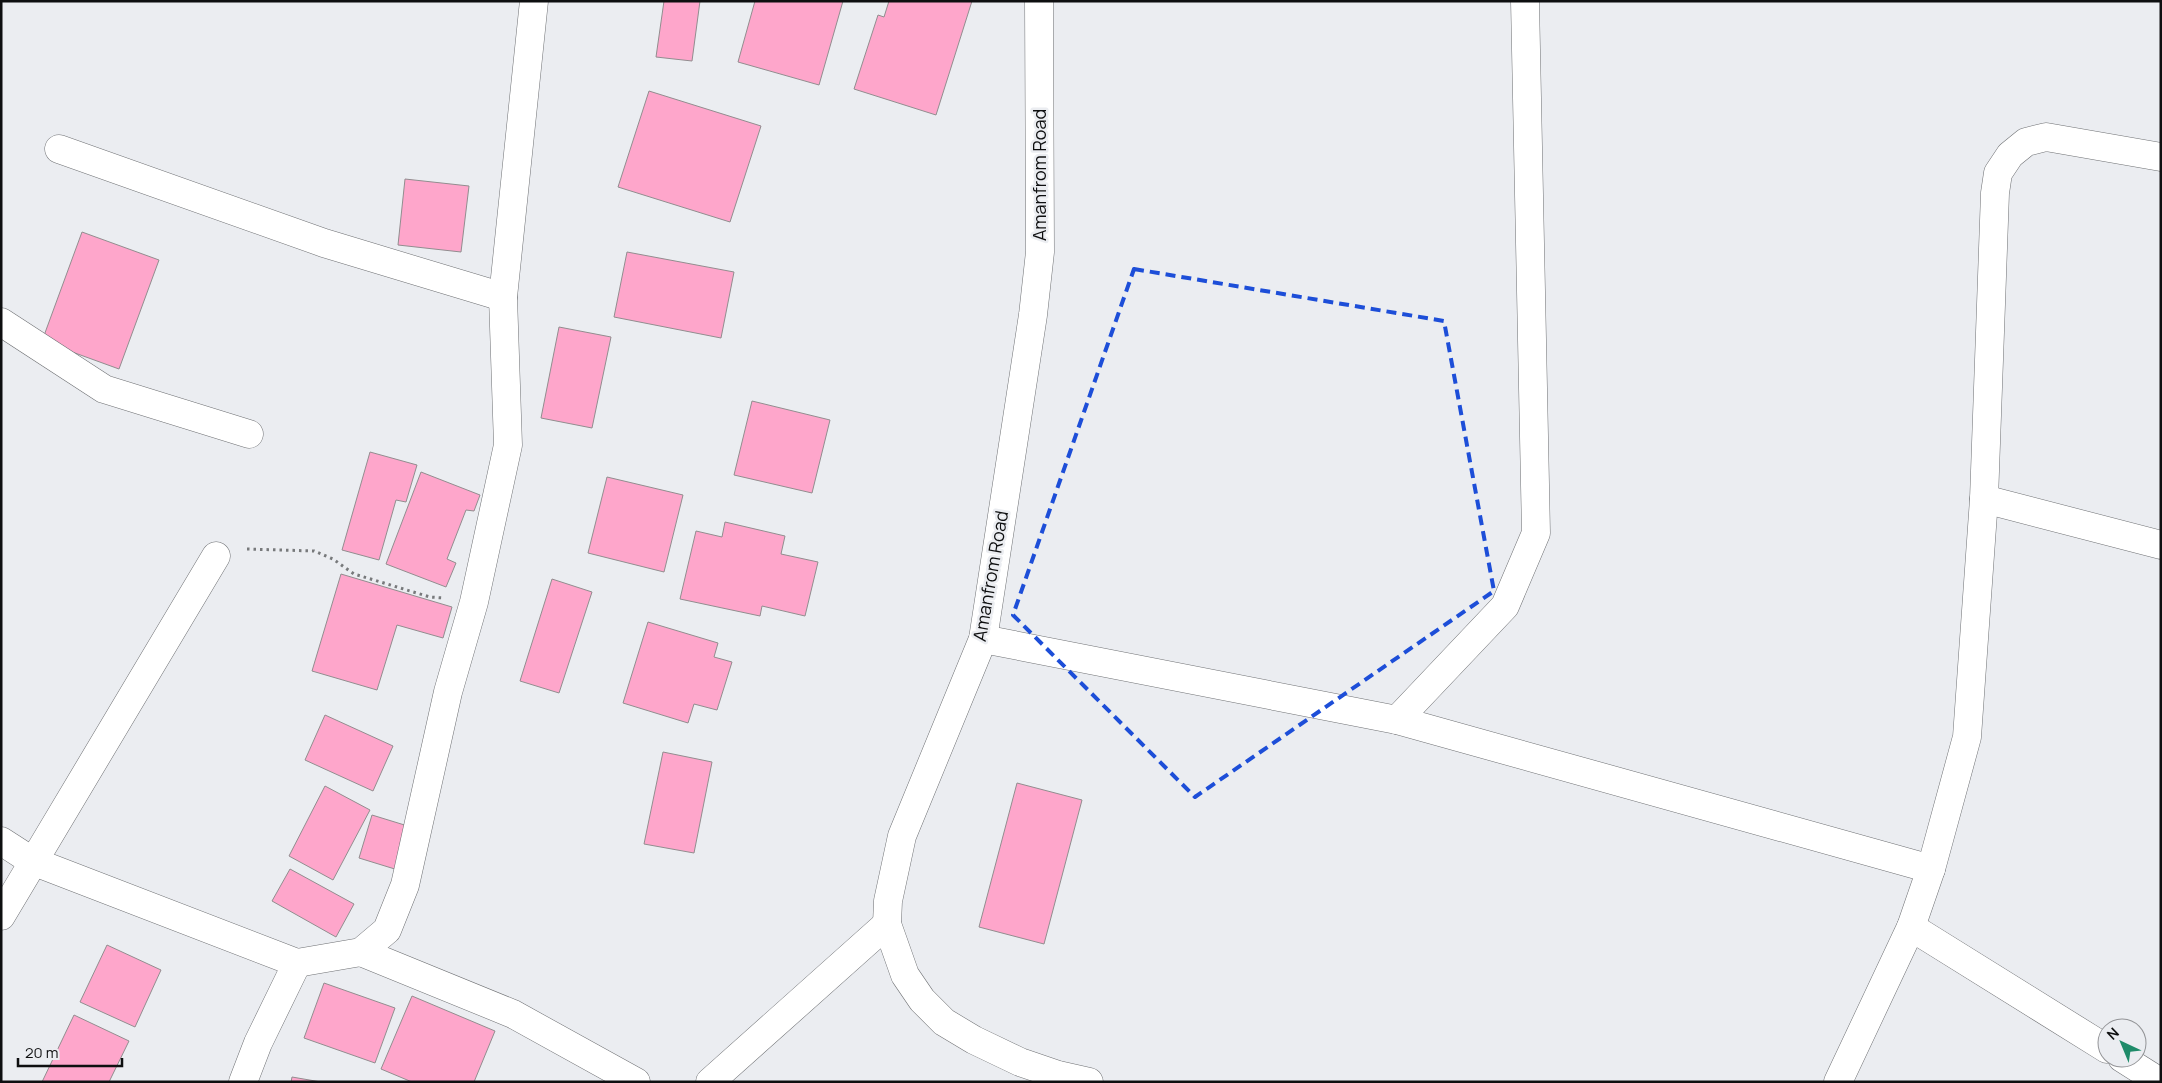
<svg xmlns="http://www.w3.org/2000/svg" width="2162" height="1083" font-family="Manrope,sans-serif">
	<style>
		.building { fill: #fea6cb; stroke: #928d8f }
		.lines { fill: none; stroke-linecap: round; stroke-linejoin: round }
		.minor-casing { stroke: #6f7174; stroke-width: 29 }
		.path { stroke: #77797b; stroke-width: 3; stroke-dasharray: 2.5 4; stroke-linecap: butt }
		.minor { stroke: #fff; stroke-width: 28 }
		.marked { fill: none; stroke: #1d4ed8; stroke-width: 4; stroke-dasharray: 10 6; stroke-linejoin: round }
		.labels { text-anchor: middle; stroke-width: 5; stroke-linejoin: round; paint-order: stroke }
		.street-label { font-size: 18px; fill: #0e0f10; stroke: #ebedf1 }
	</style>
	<rect width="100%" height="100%" fill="#ebedf1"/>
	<!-- building -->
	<g class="building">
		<path d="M664,1h36l-8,60 -36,-4z"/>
		<path d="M755,1h88l-24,84 -81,-23z"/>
		<path d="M889,1h83l-36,114 -82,-26 24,-74 6,2z"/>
		<path d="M649,91l112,35 -31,96 -112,-35z"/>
		<path d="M405,179l64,7 -8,66 -63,-7z"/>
		<path d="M82,232l77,28 -40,109 -77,-28z"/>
		<path d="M627,252l107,20 -13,66 -107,-21z"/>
		<path d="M559,327l52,10 -19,91 -51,-10z"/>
		<path d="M752,401l78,19 -18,73 -78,-18z"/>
		<path d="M370,452l47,13 -11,37 -10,-2 -17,60 -37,-10z"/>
		<path d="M421,472l59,23 -6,16 -8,-1 -19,49 9,4 -10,24 -60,-23z"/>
		<path d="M607,477l76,18 -19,77 -76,-19z"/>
		<path d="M725,522l60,14 -4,18 37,8 -13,54 -43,-10 -2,10 -80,-17 16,-68 26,6z"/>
		<path d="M341,574l111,33 -9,31 -46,-13 -20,65 -65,-19z"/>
		<path d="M552,579l40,13 -33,101 -39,-12z"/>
		<path d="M648,622l70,21 -4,14 18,5 -15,48 -23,-6 -6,19 -65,-20z"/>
		<path d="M325,715l68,31 -20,45 -68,-31z"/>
		<path d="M663,752l49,10 -18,91 -50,-9z"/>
		<path d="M1017,783l65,17 -38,144 -65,-17z"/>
		<path d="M325,786l45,24 -37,70 -44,-24z"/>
		<path d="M372,815l39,12 -13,43 -39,-12z"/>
		<path d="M290,869l64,35 -18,33 -64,-36z"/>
		<path d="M107,945l54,25 -26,57 -55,-25z"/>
		<path d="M324,983l71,25 -20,55 -71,-25z"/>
		<path d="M412,996l83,35 -21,51h-62l-31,-13z"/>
		<path d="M74,1015l55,26 -20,41h-67z"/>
		<path d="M292,1077l29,5h-30z"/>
	</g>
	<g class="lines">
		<defs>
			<g id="minor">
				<path d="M1039,1l1,251 -7,63 -50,324 -81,197 -14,65 -1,23 18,51 17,25 22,22 30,18 46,22 38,13 31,7"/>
				<path d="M59,149l265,94 179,54"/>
				<path d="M1,322l103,67 145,45"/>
				<path d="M1984,499l177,46"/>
				<path d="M983,639l414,81 534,149"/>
				<path d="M1397,720l108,-114 31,-73 -11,-532"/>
				<path d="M1,841l31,20 265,102 64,-11 26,-22 18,-45 43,-193 26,-90 34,-157 -5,-148 31,-296"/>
				<path d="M1,916l215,-360"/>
				<path d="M1911,927l196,122"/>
				<path d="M361,952l152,62 123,68"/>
				<path d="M2122,1058l38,24"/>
				<path d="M243,1082l15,-39 39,-80"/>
				<path d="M710,1082l177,-158"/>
				<path d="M1838,1082l73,-155 20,-58 36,-132 17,-238 11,-306 3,-20 12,-18 16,-13 20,-5 115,20"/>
			</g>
		</defs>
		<!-- minor casing -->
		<use href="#minor" class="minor-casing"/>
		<!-- path -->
		<path class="path" d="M247,549l67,2 19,8 21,15 76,23 13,1"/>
		<!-- minor -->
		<use href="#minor" class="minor"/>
	</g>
	<!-- marked area -->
	<path class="marked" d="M1134,269l310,52 50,270 -299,206 -182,-182z"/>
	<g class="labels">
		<!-- street labels -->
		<g class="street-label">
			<text transform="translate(1040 175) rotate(-90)" y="6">Amanfrom Road</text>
			<text transform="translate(991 576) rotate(-80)" y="6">Amanfrom Road</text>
		</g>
	</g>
	<!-- border -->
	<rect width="2162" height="1083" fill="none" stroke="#0e0f10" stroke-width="5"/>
	<!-- north arrow -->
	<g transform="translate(2122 1043) rotate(316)"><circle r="24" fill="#ebedf1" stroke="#939497"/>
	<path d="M0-4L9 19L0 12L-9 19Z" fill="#1e8b69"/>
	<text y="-8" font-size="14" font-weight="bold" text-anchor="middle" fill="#0e0f10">N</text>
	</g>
	<!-- scale -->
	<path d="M18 1058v8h104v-8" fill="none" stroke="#0e0f10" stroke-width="2.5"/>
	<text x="25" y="1058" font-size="15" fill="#0e0f10" stroke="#ebedf1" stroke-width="4" paint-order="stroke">20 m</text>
</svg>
